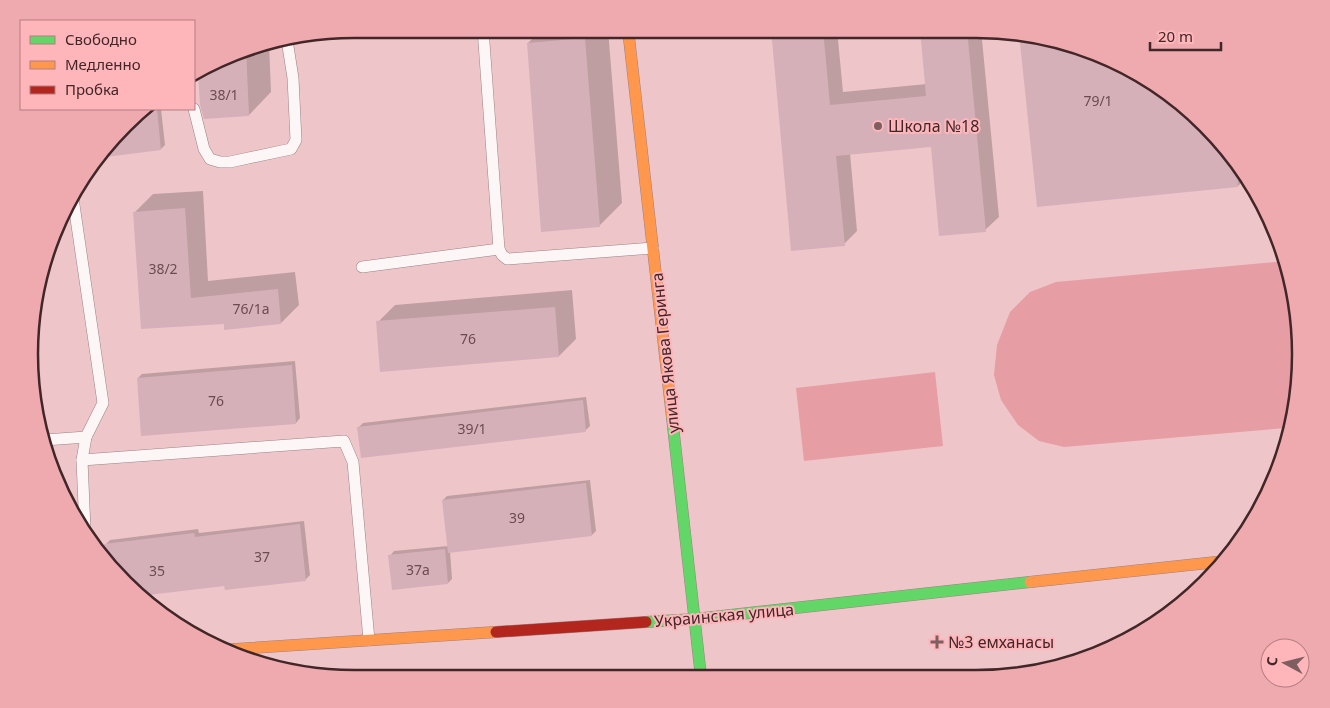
<svg xmlns="http://www.w3.org/2000/svg" width="1330" height="708" font-family="'Noto Sans',sans-serif">
	<style>
		.green { fill: #e79da4 }
		.shadow { fill: #0003 }
		.building { fill: #d6b0b9 }
		.lines { fill: none; stroke-linecap: round; stroke-linejoin: round }
		.lane-casing { stroke: #9d8083; stroke-width: 12 }
		.fast-casing { stroke: #9d8083; stroke-width: 12 }
		.slow-casing { stroke: #9d8083; stroke-width: 12 }
		.jam-casing { stroke: #9d8083; stroke-width: 12 }
		.lane { stroke: #fcf6f7; stroke-width: 11 }
		.fast { stroke: #63d668; stroke-width: 11 }
		.slow { stroke: #ff974d; stroke-width: 11 }
		.jam { stroke: #b3261e; stroke-width: 11 }
		.poi-dot { fill: #7e5e60; stroke: #feb6bb; stroke-width: 2 }
		.labels { text-anchor: middle; stroke-width: 4; stroke-linejoin: round; paint-order: stroke }
		.number-label { font-size: 14px; fill: #6a4c50 }
		.poi-label { font-size: 16px; fill: #422628; stroke: #feb6bb; text-anchor: start }
		.street-label { font-size: 16px; fill: #422628; stroke: #feb6bb }
		.rim { fill: none; stroke: #422628; stroke-width: 2.5 }
	</style>
	<rect width="100%" height="100%" fill="#eec6c9"/>
	<!-- green -->
	<g class="green">
		<path d="M1286,261l15,115 -15,52 -222,19 -25,-6 -21,-16 -17,-25 -7,-25 3,-30 13,-33 20,-20 26,-10z"/>
		<path d="M935,372l8,74 -139,15 -8,-73z"/>
	</g>
	<!-- shadow -->
	<g class="shadow">
		<path d="M542,29h66l14,174 -23,23 -71,-183z"/>
		<path d="M772,29h65l6,63 84,-8 -5,-55h59l18,188 -14,13 -53,-84 -82,7 7,78 -13,13z"/>
		<path d="M1021,33l39,7 60,22 101,78 23,40 -6,6z"/>
		<path d="M269,43l2,49 -22,23 -49,-42 49,-27z"/>
		<path d="M144,109h17l4,36 -4,4 -61,7z"/>
		<path d="M203,191l5,90 87,-9 4,33 -18,18 -55,5 -1,-5 -83,5 -7,-116 18,-18z"/>
		<path d="M572,290l4,49 -17,17 -181,-34 17,-17z"/>
		<path d="M295,361l5,57 -4,5 -158,-45 4,-4z"/>
		<path d="M586,397l4,29 -4,4 -227,-3 4,-4z"/>
		<path d="M590,480l6,51 -4,4 -142,16 2,28 -4,4 -58,-27 4,-5 54,-5 -5,-46 4,-4z"/>
		<path d="M304,521l6,54 -4,4 -81,5 -86,11 -15,-11 -16,-23 -2,-17 4,-4 88,-11 1,4z"/>
	</g>
	<!-- building -->
	<g class="building">
		<path d="M771,29h52l7,76 96,-9 -6,-67h47l19,203 -47,4 -8,-89 -95,9 9,90 -54,5z"/>
		<path d="M1019,33l41,7 60,22 101,78 16,27 1,20 -201,20z"/>
		<path d="M585,38l15,189 -59,5 -14,-189z"/>
		<path d="M246,48l3,68 -45,3 -4,-14 -2,-32z"/>
		<path d="M144,109h13l4,41 -63,8z"/>
		<path d="M185,208l6,90 87,-9 3,35 -57,6v-6l-83,5 -8,-117z"/>
		<path d="M555,307l4,50 -179,15 -4,-51z"/>
		<path d="M292,365l4,59 -155,12 -4,-58z"/>
		<path d="M583,400l3,32 -225,26 -4,-31z"/>
		<path d="M586,483l6,53 -144,17 -6,-53z"/>
		<path d="M300,524l6,57 -81,9 -1,-4 -84,10 -16,-12 -18,-25 -2,-15 90,-11 1,4z"/>
		<path d="M445,549l3,35 -56,6 -4,-35z"/>
	</g>
	<g class="lines">
		<defs>
			<g id="lane">
				<path d="M483,29l16,220 3,6 5,4 146,-11"/>
				<path d="M194,109l10,40 6,10 10,3h10l61,-13 5,-9 -3,-62 -6,-38"/>
				<path d="M73,198l30,205 -17,34"/>
				<path d="M362,267l137,-18"/>
				<path d="M45,440l41,-3 -4,23 3,69"/>
				<path d="M82,460l262,-19 9,21 16,178"/>
			</g>
			<g id="fast">
				<path d="M672,417l29,260"/>
				<path d="M646,622l49,-3 335,-37"/>
			</g>
			<g id="slow">
				<path d="M628,29l44,388"/>
				<path d="M1030,582l196,-21"/>
				<path d="M221,650l275,-18"/>
			</g>
			<path id="jam" d="M496,632l150,-10"/>
		</defs>
		<!-- lane casing -->
		<use href="#lane" class="lane-casing"/>
		<!-- fast casing -->
		<use href="#fast" class="fast-casing"/>
		<!-- slow casing -->
		<use href="#slow" class="slow-casing"/>
		<!-- jam casing -->
		<use href="#jam" class="jam-casing"/>
		<!-- lane -->
		<use href="#lane" class="lane"/>
		<!-- fast -->
		<use href="#fast" class="fast"/>
		<!-- slow -->
		<use href="#slow" class="slow"/>
		<!-- jam -->
		<use href="#jam" class="jam"/>
	</g>
	<!-- markers -->
	<g class="poi-dot">
		<circle cx="878" cy="126" r="5"/>
		<path d="M934.5 634.5h5v5h5v5h-5v5h-5v-5h-5v-5h5z"/>
	</g>
	<g class="labels">
		<!-- number labels -->
		<g class="number-label">
			<text x="224" y="100">38/1</text>
			<text x="1098" y="106">79/1</text>
			<text x="163" y="274">38/2</text>
			<text x="251" y="314">76/1а</text>
			<text x="468" y="344">76</text>
			<text x="216" y="406">76</text>
			<text x="472" y="434">39/1</text>
			<text x="517" y="523">39</text>
			<text x="262" y="562">37</text>
			<text x="418" y="575">37а</text>
			<text x="157" y="576">35</text>
		</g>
		<!-- poi labels -->
		<g class="poi-label">
			<text x="888" y="132">Школа №18</text>
			<text x="948" y="648">№3 емханасы</text>
		</g>
		<!-- street labels -->
		<g class="street-label">
			<text transform="translate(665 353) rotate(-96)" y="6">улица Якова Геринга</text>
			<text transform="translate(724 615) rotate(-5)" y="6">Украинская улица</text>
		</g>
	</g>
	<!-- crop -->
	<path d="M0 0H1330V708H0ZM354 38H976A316 316 0 0 1 1292 354V354A316 316 0 0 1 976 670H354A316 316 0 0 1 38 354V354A316 316 0 0 1 354 38Z" fill="#efaaaf" fill-rule="evenodd"/>
	<path class="rim" d="M354 38H976A316 316 0 0 1 1292 354V354A316 316 0 0 1 976 670H354A316 316 0 0 1 38 354V354A316 316 0 0 1 354 38Z"/>
	<!-- legend -->
	<rect x="20" y="20" width="175" height="90" fill="#feb6bb" stroke="#b37c80"/>
	<rect x="30" y="36" width="25" height="8" fill="#63d668" stroke="#b37c80"/>
	<text x="65" y="45" font-size="15" fill="#422628">Свободно</text>
	<rect x="30" y="61" width="25" height="8" fill="#ff974d" stroke="#b37c80"/>
	<text x="65" y="70" font-size="15" fill="#422628">Медленно</text>
	<rect x="30" y="86" width="25" height="8" fill="#b3261e" stroke="#b37c80"/>
	<text x="65" y="95" font-size="15" fill="#422628">Пробка</text>
	<!-- north arrow -->
	<g transform="translate(1285 663) rotate(277)"><circle r="24" fill="#feb6bb" stroke="#b37c80"/>
	<path d="M0-4L9 19L0 12L-9 19Z" fill="#7e5e60"/>
	<text y="-8" font-size="14" font-weight="bold" text-anchor="middle" fill="#422628">С</text>
	</g>
	<!-- scale -->
	<path d="M1150 42v8h71v-8" fill="none" stroke="#422628" stroke-width="2.5"/>
	<text x="1158" y="42" font-size="15" fill="#422628" stroke="#feb6bb" stroke-width="4" paint-order="stroke">20 m</text>
</svg>
